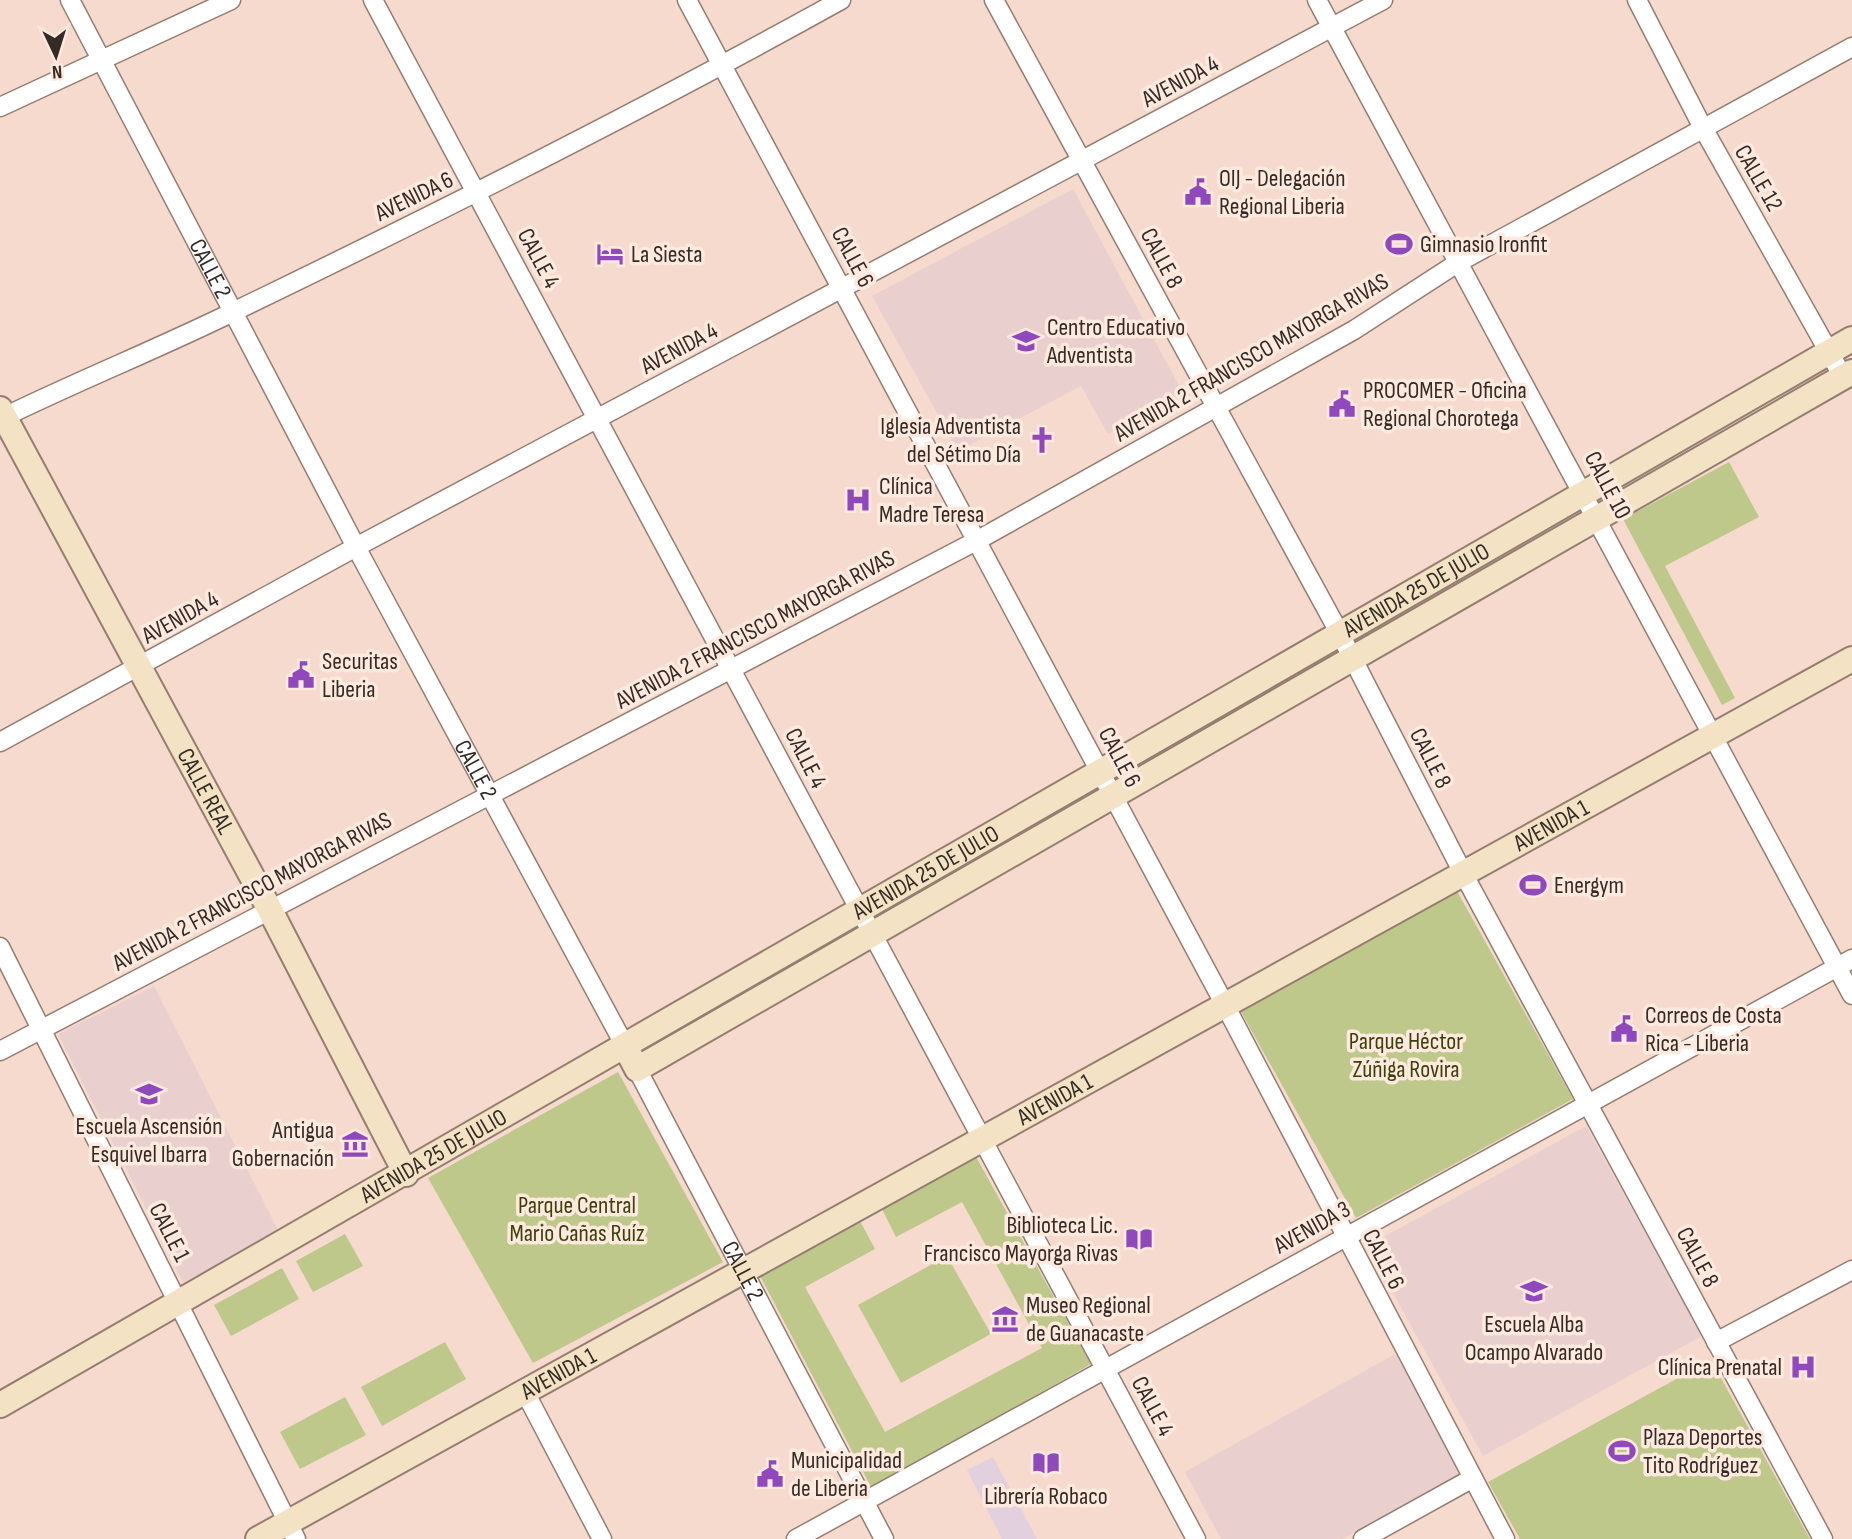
<svg xmlns="http://www.w3.org/2000/svg" width="1852" height="1539" font-family="'Sofia Sans Condensed',sans-serif">
	<style>
		.commercial { fill: #e3d0df }
		.education { fill: #eacfcf }
		.green { fill: #bec88b }
		.lines { fill: none; stroke-linecap: round; stroke-linejoin: round }
		.street-casing { stroke: #957d71; stroke-width: 21 }
		.secondary-casing { stroke: #957d71; stroke-width: 28 }
		.street { stroke: #fff; stroke-width: 18 }
		.secondary { stroke: #f3e3c4; stroke-width: 24 }
		.labels { text-anchor: middle; stroke-width: 7; stroke-linejoin: round; paint-order: stroke }
		.street-label { font-size: 24px; fill: #352b26; stroke: #fee9de }
		.poi-label { font-size: 24px; fill: #352b26; stroke: #fee9de; text-anchor: start }
		.park-label { font-size: 24px; fill: #3b410a; stroke: #fee9de }
	</style>
	<rect width="100%" height="100%" fill="#f5dacd"/>
	<!-- commercial -->
	<path class="commercial" d="M993,1457l44,82h-35l-35,-69z"/>
	<!-- education -->
	<g class="education">
		<path d="M1073,189l110,204 -75,41 -27,-48 -123,65 -86,-155z"/>
		<path d="M154,986l126,248 -97,48 -125,-248z"/>
		<path d="M1586,1126l116,210 -219,120 -116,-210z"/>
		<path d="M1395,1354l69,120 -122,65h-121l-36,-67z"/>
	</g>
	<!-- green -->
	<g class="green">
		<path d="M1729,462l30,55 -94,49 70,132 -13,7 -99,-186z"/>
		<path d="M1457,891l116,208 -217,119 -116,-208z"/>
		<path d="M618,1072l105,190 -190,101 -105,-185z"/>
		<path d="M975,1155l116,209 -219,125 -113,-215 100,-55 16,30 -70,38 80,145 157,-84 -80,-146 -66,35 -15,-30z"/>
		<path d="M345,1234l18,32 -50,26 -17,-31z"/>
		<path d="M947,1256l44,78 -90,49 -43,-78z"/>
		<path d="M282,1268l17,31 -68,37 -17,-31z"/>
		<path d="M445,1342l21,37 -84,47 -21,-39z"/>
		<path d="M1711,1360l99,179h-290l-32,-57z"/>
		<path d="M345,1397l21,38 -66,34 -20,-37z"/>
	</g>
	<g class="lines">
		<defs>
			<g id="street">
				<path id="s1" d="M70,0l286,547 269,499"/>
				<path d="M373,0l823,1539"/>
				<path d="M687,0l538,1005 280,534"/>
				<path d="M994,0l346,634 123,239 360,666"/>
				<path d="M1317,0l535,995"/>
				<path d="M1637,0l66,128 140,249"/>
				<path d="M0,107l231,-107"/>
				<path d="M0,419c77,-38 158,-70 235,-108 205,-99 408,-201 606,-311"/>
				<path d="M0,742l356,-195 1027,-547"/>
				<path d="M0,947l296,592"/>
				<path d="M0,1051l978,-511 376,-210 105,-68 393,-215"/>
				<path id="s2" d="M637,1069l247,470"/>
				<path d="M1716,1342l136,-72"/>
				<path d="M525,1392l77,147"/>
				<path d="M796,1539l1056,-580"/>
				<path d="M1363,1539l110,-61"/>
			</g>
			<g id="secondary">
				<path id="s3" d="M0,409l270,501 136,264"/>
				<path d="M625,1046l12,23 1215,-697"/>
				<path id="s4" d="M0,1405l1852,-1066"/>
				<path id="s5" d="M258,1539l1594,-880"/>
			</g>
		</defs>
		<!-- street casing -->
		<use href="#street" class="street-casing"/>
		<!-- secondary casing -->
		<use href="#secondary" class="secondary-casing"/>
		<!-- street -->
		<use href="#street" class="street"/>
		<!-- secondary -->
		<use href="#secondary" class="secondary"/>
	</g>
	<!-- icons -->
	<defs>
		<symbol id="civic-bare" viewBox="-9 -9 18 18"><path d="M-.6-6.5H3V-4.5H.6V-3L4-1V1h2V6H-6V1h2V-1L-.6-3ZM-1.2 2.5V6h2.4V2.5Z" fill="#8f49bc" stroke="#fee9de" stroke-width="2.5" paint-order="stroke"/></symbol>
		<symbol id="stadium-bare" viewBox="-9 -9 18 18"><path d="M0-5a6.5 5 0 1 0 0 10a6.5 5 0 1 0 0-10ZM-3.5-1.8h7v3.6h-7Z" fill="#8f49bc" stroke="#fee9de" stroke-width="2.5" paint-order="stroke"/></symbol>
		<symbol id="hotel-bare" viewBox="-9 -9 18 18"><path d="M-6-4.5h1.5V1H6V5H4.5V3h-9V5H-6ZM-4 0a1.8 1.8 0 1 1 3.6 0ZM.5 0V-2.5h3Q6-2.5 6 0Z" fill="#8f49bc" stroke="#fee9de" stroke-width="2.5" paint-order="stroke"/></symbol>
		<symbol id="school-bare" viewBox="-9 -9 18 18"><path d="M0-5L7-2L0 1L-7-2ZM-4 1L0 2.5L4 1V4Q0 6-4 4Z" fill="#8f49bc" stroke="#fee9de" stroke-width="2.5" paint-order="stroke"/></symbol>
		<symbol id="church-bare" viewBox="-9 -9 18 18"><path d="M-1.2-6h2.4v3.5h3.3v2.4h-3.3V6h-2.4V-.1h-3.3v-2.4h3.3Z" fill="#8f49bc" stroke="#fee9de" stroke-width="2.5" paint-order="stroke"/></symbol>
		<symbol id="hospital-bare" viewBox="-9 -9 18 18"><path d="M-5-5h3v3.5h4V-5h3V5h-3V1.5h-4V5h-3Z" fill="#8f49bc" stroke="#fee9de" stroke-width="2.5" paint-order="stroke"/></symbol>
		<symbol id="museum-bare" viewBox="-9 -9 18 18"><path d="M0-6L6-3V-2H-6V-3ZM-5-1h2V3h-2ZM-1-1h2V3h-2ZM3-1h2V3H3ZM-6 4H6V6H-6Z" fill="#8f49bc" stroke="#fee9de" stroke-width="2.5" paint-order="stroke"/></symbol>
		<symbol id="library-bare" viewBox="-9 -9 18 18"><path d="M-6-4Q-3-5.5-.7-3.5V5Q-3 3-6 4ZM6-4Q3-5.5 .7-3.5V5Q3 3 6 4Z" fill="#8f49bc" stroke="#fee9de" stroke-width="2.5" paint-order="stroke"/></symbol>
	</defs>
	<g fill-rule="evenodd">
		<use href="#civic-bare" x="1179" y="173" width="38" height="38"/>
		<use href="#stadium-bare" x="1380" y="225" width="38" height="38"/>
		<use href="#hotel-bare" x="591" y="235" width="38" height="38"/>
		<use href="#school-bare" x="1007" y="322" width="38" height="38"/>
		<use href="#civic-bare" x="1323" y="385" width="38" height="38"/>
		<use href="#church-bare" x="1023" y="421" width="38" height="38"/>
		<use href="#hospital-bare" x="839" y="481" width="38" height="38"/>
		<use href="#civic-bare" x="282" y="656" width="38" height="38"/>
		<use href="#stadium-bare" x="1514" y="866" width="38" height="38"/>
		<use href="#civic-bare" x="1605" y="1010" width="38" height="38"/>
		<use href="#school-bare" x="130" y="1075" width="38" height="38"/>
		<use href="#museum-bare" x="336" y="1125" width="38" height="38"/>
		<use href="#library-bare" x="1120" y="1220" width="38" height="38"/>
		<use href="#school-bare" x="1515" y="1272" width="38" height="38"/>
		<use href="#museum-bare" x="986" y="1300" width="38" height="38"/>
		<use href="#hospital-bare" x="1784" y="1348" width="38" height="38"/>
		<use href="#stadium-bare" x="1603" y="1432" width="38" height="38"/>
		<use href="#library-bare" x="1027" y="1444" width="38" height="38"/>
		<use href="#civic-bare" x="751" y="1455" width="38" height="38"/>
	</g>
	<g class="labels">
		<!-- street labels -->
		<g class="street-label">
			<text transform="translate(1180 81) rotate(-28)" y="8">AVENIDA 4</text>
			<text transform="translate(1759 178) rotate(60)" y="8">CALLE 12</text>
			<text transform="translate(414 196) rotate(-26)" y="8">AVENIDA 6</text>
			<text transform="translate(853 257) rotate(62)" y="8">CALLE 6</text>
			<text transform="translate(539 258) rotate(62)" y="8">CALLE 4</text>
			<text transform="translate(1162 258) rotate(62)" y="8">CALLE 8</text>
			<text dy="8" stroke="none"><textPath href="#s1" startOffset="303">CALLE 2</textPath></text>
			<text transform="translate(679 348) rotate(-28)" y="8">AVENIDA 4</text>
			<text transform="translate(1251 357) rotate(-30)" y="8">AVENIDA 2 FRANCISCO MAYORGA RIVAS</text>
			<text transform="translate(1608 485) rotate(62)" y="8">CALLE 10</text>
			<text dy="8" stroke="none"><textPath href="#s4" startOffset="1634">AVENIDA 25 DE JULIO</textPath></text>
			<text transform="translate(180 617) rotate(-29)" y="8">AVENIDA 4</text>
			<text transform="translate(755 629) rotate(-28)" y="8">AVENIDA 2 FRANCISCO MAYORGA RIVAS</text>
			<text transform="translate(1120 757) rotate(62)" y="8">CALLE 6</text>
			<text transform="translate(806 758) rotate(63)" y="8">CALLE 4</text>
			<text transform="translate(1431 758) rotate(63)" y="8">CALLE 8</text>
			<text dy="8" stroke="none"><textPath href="#s1" startOffset="870">CALLE 2</textPath></text>
			<text dy="8" stroke="none"><textPath href="#s3" startOffset="434">CALLE REAL</textPath></text>
			<text dy="8" stroke="none"><textPath href="#s5" startOffset="1477">AVENIDA 1</textPath></text>
			<text dy="8" stroke="none"><textPath href="#s4" startOffset="1068">AVENIDA 25 DE JULIO</textPath></text>
			<text transform="translate(252 891) rotate(-28)" y="8">AVENIDA 2 FRANCISCO MAYORGA RIVAS</text>
			<text dy="8" stroke="none"><textPath href="#s5" startOffset="910">AVENIDA 1</textPath></text>
			<text dy="8" stroke="none"><textPath href="#s4" startOffset="500">AVENIDA 25 DE JULIO</textPath></text>
			<text transform="translate(1312 1227) rotate(-29)" y="8">AVENIDA 3</text>
			<text transform="translate(170 1232) rotate(63)" y="8">CALLE 1</text>
			<text transform="translate(1698 1257) rotate(62)" y="8">CALLE 8</text>
			<text transform="translate(1384 1259) rotate(63)" y="8">CALLE 6</text>
			<text dy="8" stroke="none"><textPath href="#s2" startOffset="228">CALLE 2</textPath></text>
			<text dy="8" stroke="none"><textPath href="#s5" startOffset="343">AVENIDA 1</textPath></text>
			<text transform="translate(1153 1406) rotate(62)" y="8">CALLE 4</text>
		</g>
		<!-- poi labels -->
		<g class="poi-label">
			<text x="1219" y="186">OIJ - Delegación<tspan x="1219" dy="28">Regional Liberia</tspan></text>
			<text x="1420" y="252">Gimnasio Ironfit</text>
			<text x="631" y="262">La Siesta</text>
			<text x="1047" y="335">Centro Educativo<tspan x="1047" dy="28">Adventista</tspan></text>
			<text x="1363" y="398">PROCOMER - Oficina<tspan x="1363" dy="28">Regional Chorotega</tspan></text>
			<text x="1021" y="434" text-anchor="end">Iglesia Adventista<tspan x="1021" dy="28">del Sétimo Día</tspan></text>
			<text x="879" y="494">Clínica<tspan x="879" dy="28">Madre Teresa</tspan></text>
			<text x="322" y="669">Securitas<tspan x="322" dy="28">Liberia</tspan></text>
			<text x="1554" y="893">Energym</text>
			<text x="1645" y="1023">Correos de Costa<tspan x="1645" dy="28">Rica - Liberia</tspan></text>
			<text x="149" y="1134" text-anchor="middle">Escuela Ascensión<tspan x="149" dy="28">Esquivel Ibarra</tspan></text>
			<text x="334" y="1138" text-anchor="end">Antigua<tspan x="334" dy="28">Gobernación</tspan></text>
			<text x="1118" y="1233" text-anchor="end">Biblioteca Lic.<tspan x="1118" dy="28">Francisco Mayorga Rivas</tspan></text>
			<text x="1026" y="1313">Museo Regional<tspan x="1026" dy="28">de Guanacaste</tspan></text>
			<text x="1534" y="1332" text-anchor="middle">Escuela Alba<tspan x="1534" dy="28">Ocampo Alvarado</tspan></text>
			<text x="1782" y="1375" text-anchor="end">Clínica Prenatal</text>
			<text x="1643" y="1445">Plaza Deportes<tspan x="1643" dy="28">Tito Rodríguez</tspan></text>
			<text x="791" y="1468">Municipalidad<tspan x="791" dy="28">de Liberia</tspan></text>
			<text x="1046" y="1504" text-anchor="middle">Librería Robaco</text>
		</g>
		<!-- park labels -->
		<g class="park-label">
			<text x="1406" y="1049">Parque Héctor<tspan x="1406" dy="28">Zúñiga Rovira</tspan></text>
			<text x="577" y="1213">Parque Central<tspan x="577" dy="28">Mario Cañas Ruíz</tspan></text>
		</g>
	</g>
	<!-- north arrow -->
	<g transform="translate(56 56) rotate(176)" stroke="#fee9de" stroke-width="5" paint-order="stroke">
	<path d="M0-5L12 26L0 18L-12 26Z" fill="#352b26"/>
	<text y="-10" font-size="19" font-weight="bold" text-anchor="middle" fill="#352b26">N</text>
	</g>
</svg>
